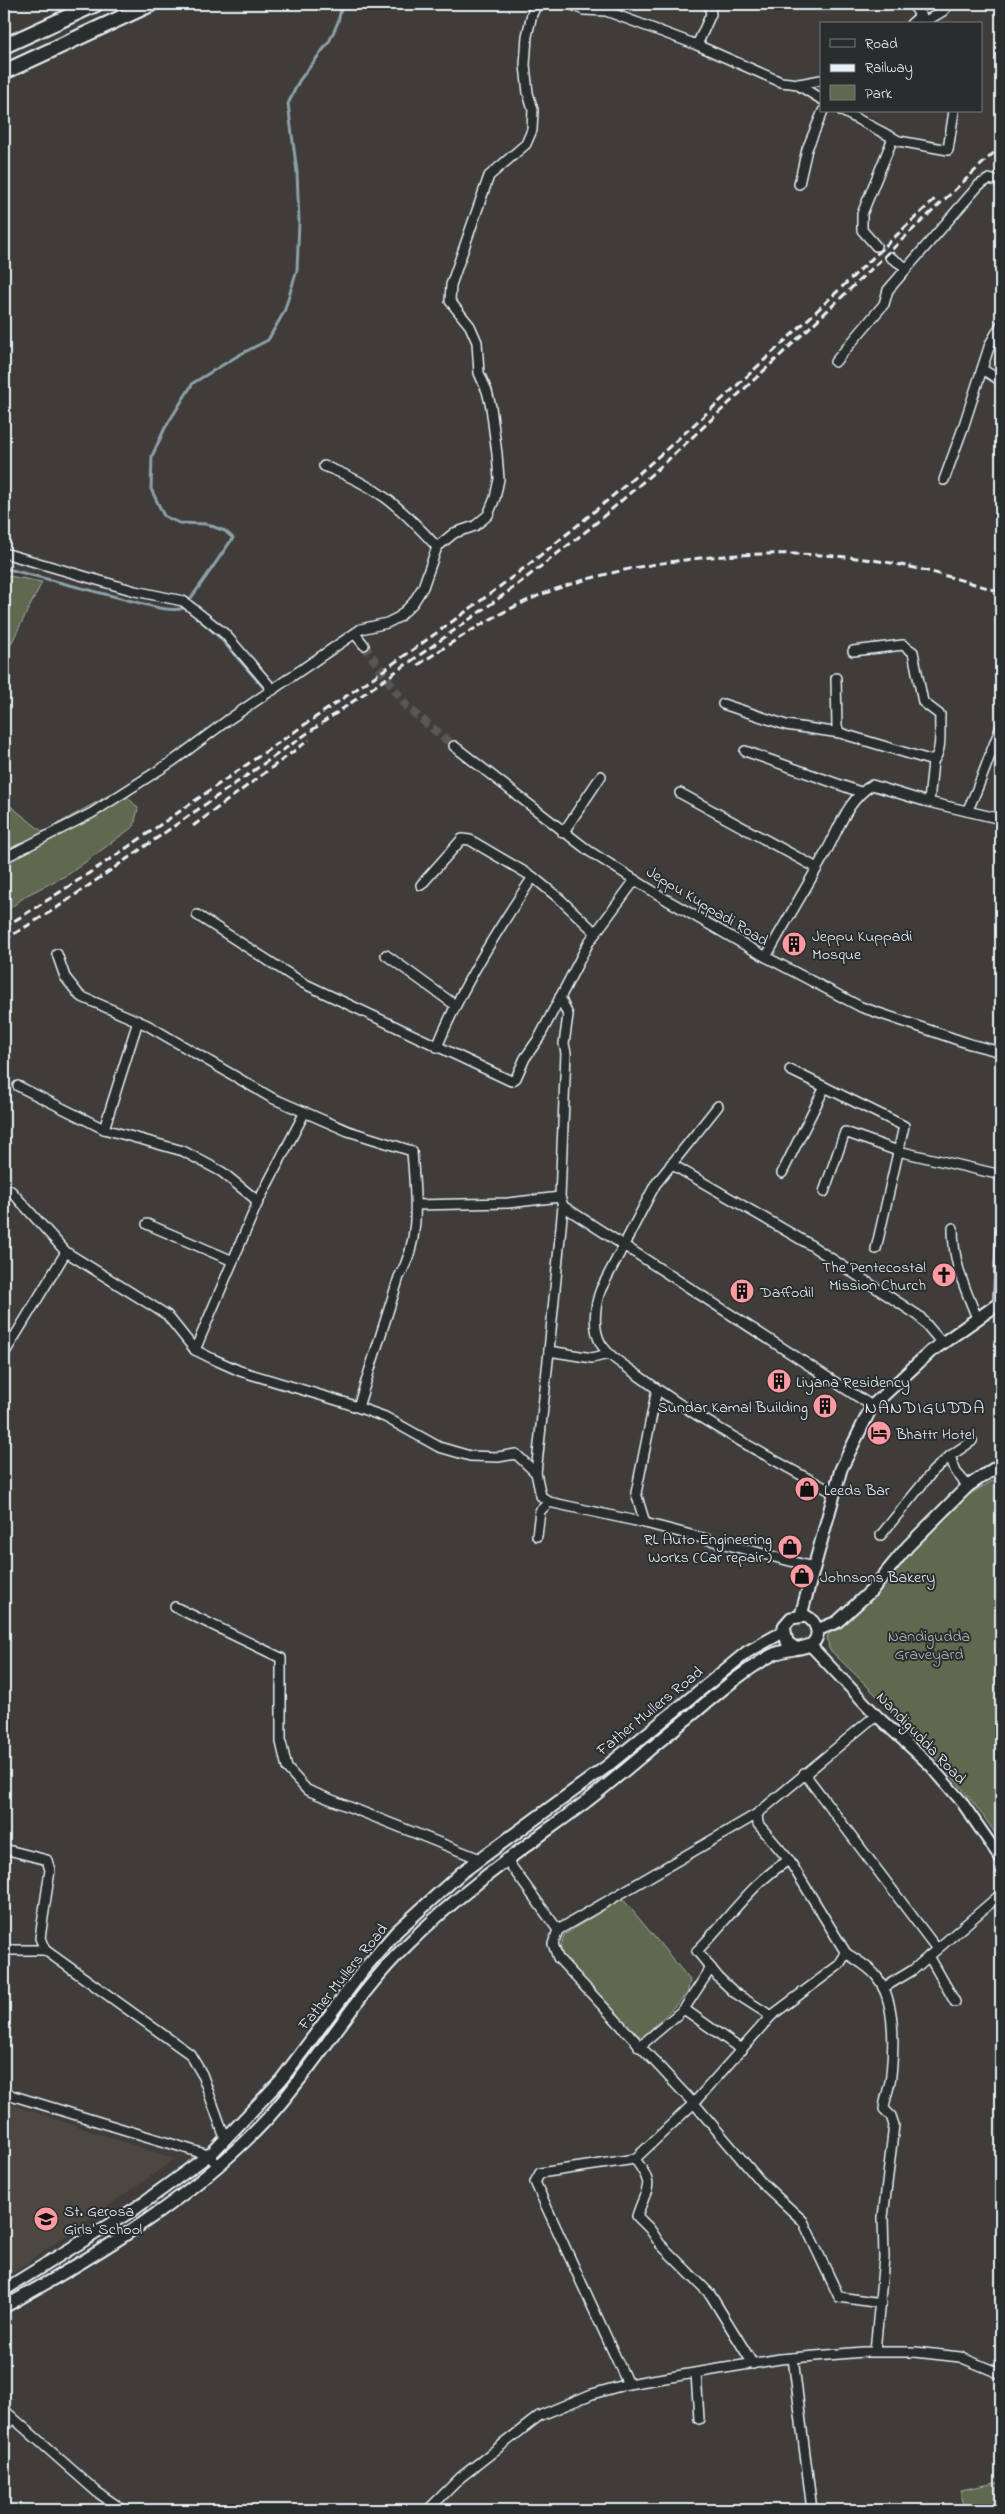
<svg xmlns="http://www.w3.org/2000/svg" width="1005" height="2514" font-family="'Indie Flower',sans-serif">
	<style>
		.built { fill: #4d4643 }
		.green { fill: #5e6950; stroke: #a3ada4 }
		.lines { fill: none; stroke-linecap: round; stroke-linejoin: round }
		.stream { stroke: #8ca1a9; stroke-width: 3 }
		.minor-tunnel { stroke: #585756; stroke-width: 9; stroke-dasharray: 9 4.5; stroke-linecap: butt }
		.minor-casing { stroke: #e8f1f8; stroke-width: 12 }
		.tertiary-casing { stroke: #e8f1f8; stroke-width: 14 }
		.secondary-casing { stroke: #e8f1f8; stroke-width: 15 }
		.trunk-casing { stroke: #e8f1f8; stroke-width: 18 }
		.minor { stroke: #2a2d2e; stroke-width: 9 }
		.tertiary { stroke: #2a2d2e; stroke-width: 10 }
		.secondary { stroke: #2a2d2e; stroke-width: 11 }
		.trunk { stroke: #2a2d2e; stroke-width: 14 }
		.rail { stroke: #e8f1f8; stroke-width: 3; stroke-dasharray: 8 4; stroke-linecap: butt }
		.labels { text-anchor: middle; stroke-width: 4; stroke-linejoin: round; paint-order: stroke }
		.street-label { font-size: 16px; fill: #e8f1f8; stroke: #2a2d2e }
		.poi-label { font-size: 16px; fill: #e8f1f8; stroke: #2a2d2e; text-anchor: start }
		.park-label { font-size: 16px; fill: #b1bbb5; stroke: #2a2d2e }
		.neighbourhood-label { font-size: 18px; letter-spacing: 1px; fill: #e8f1f8; stroke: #2a2d2e }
	</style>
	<rect width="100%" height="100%" fill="#3f3c3a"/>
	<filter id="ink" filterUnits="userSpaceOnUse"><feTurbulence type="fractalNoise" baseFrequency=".02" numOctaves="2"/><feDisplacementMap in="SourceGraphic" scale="10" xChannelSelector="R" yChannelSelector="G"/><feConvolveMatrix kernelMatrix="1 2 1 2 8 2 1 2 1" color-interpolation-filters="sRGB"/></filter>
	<g filter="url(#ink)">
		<!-- built -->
		<path class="built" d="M4,2102l171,57 -171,120z"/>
		<!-- green -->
		<g class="green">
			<path d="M4,575l38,7 -38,76z"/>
			<path d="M120,789l18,19 -4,18 -65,48 -42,21 -23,18v-112l39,31z"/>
			<path d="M1001,1476v366c-46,-71 -111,-134 -172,-193l-2,-13 55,-47 27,-36 33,-36 23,-20z"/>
			<path d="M622,1898l68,82 -3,14 -44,43 -11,-4 -73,-81 5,-17z"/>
			<path d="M1001,2482v28h-36l-5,-20z"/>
		</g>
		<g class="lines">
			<!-- stream -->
			<g class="stream">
				<path d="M4,568l155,40c8,1 17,3 24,0 4,-2 43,-61 50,-70l-8,-7 -19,-7 -27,-1 -15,-7 -13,-27 1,-33 13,-28 28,-45 46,-28 29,-15 16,-28 13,-42 2,-48 -2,-50 -9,-68 11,-23 30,-39 9,-20 4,-18"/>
				<path d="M199,619l21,19 44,50"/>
			</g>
			<!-- minor-tunnel -->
			<g class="minor-tunnel">
				<path d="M876,246l14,11"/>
				<path d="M364,645l42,61 48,40"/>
			</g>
			<defs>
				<g id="minor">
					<path d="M570,4l14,6 22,1 91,34 84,37 18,2 22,-4"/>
					<path d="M912,4l15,20"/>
					<path d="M926,21l17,-10 6,-7"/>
					<path d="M911,24l10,-9"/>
					<path d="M697,45l14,-31 -2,-10"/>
					<path d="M798,85l23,14"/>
					<path d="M842,111l57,30 49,9 6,-39"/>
					<path d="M799,184l8,-35 16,-38"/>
					<path d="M876,246l-14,-16v-16l31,-76"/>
					<path d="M890,257l17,11"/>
					<path d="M835,362l49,-58 4,-14 91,-105 10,-6 12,3"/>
					<path d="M982,369l19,12"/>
					<path d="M324,466c53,20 75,39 113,81"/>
					<path d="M944,480l19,-52 27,-84 11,-19"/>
					<path d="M4,553l131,38 48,10 42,33 48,56"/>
					<path d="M355,634l9,11"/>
					<path d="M853,651l50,-6 10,7 10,50 17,13c-1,14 3,36 -7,46"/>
					<path d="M836,678l1,49 3,6 93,28 -4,41"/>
					<path d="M723,704l63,21 54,8"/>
					<path d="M454,746l135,105 78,49 99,57 95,50 109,37 31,8"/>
					<path d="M745,751l115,41"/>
					<path d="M680,793l137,75"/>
					<path d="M967,811c14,-27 22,-56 34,-84"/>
					<path d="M563,833l38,-57"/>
					<path d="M4,858l88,-45 81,-52 55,-41 133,-91 26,-6 12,-6 14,-14 10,-16 14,-40 17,-14 21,-7 13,-11 7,-17 4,-19 -2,-25 -6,-47 -4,-16 -8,-18 -2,-31 -7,-16 -20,-25 1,-16 38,-109 37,-32 6,-14 1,-20 -5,-17 -3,-28 2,-29 5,-22 5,-10"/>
					<path d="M421,885l41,-46 8,1 63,37 28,23 35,33"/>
					<path d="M1001,897v3"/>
					<path d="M197,915l106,68 208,98 5,-3 9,-20 14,-20 50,-96 46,-62"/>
					<path d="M57,954l8,23 15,19 67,29 125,73 76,33 64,20c3,43 10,88 -13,126l-41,130"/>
					<path d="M386,955l69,50"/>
					<path d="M766,957c19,-34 40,-69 59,-103 14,-25 22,-54 47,-69l52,16 77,18"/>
					<path d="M437,1047c25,-61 59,-115 96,-170"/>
					<path d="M790,1070l114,56 -28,123"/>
					<path d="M18,1086l86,43 79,22 39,21 32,26 3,6 -62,146"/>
					<path d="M718,1106l-63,79 -54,104c-6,15 -9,39 0,55 9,14 25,22 38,32 61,45 128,80 195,117"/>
					<path d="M104,1129l34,-108"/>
					<path d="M671,1164l138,80 110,72 23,27"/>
					<path d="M782,1173l43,-86"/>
					<path d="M4,1188l7,3 55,61 101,63 28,35 18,9 27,12 103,31 42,15 54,30 31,9 28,1 18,-3 20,19"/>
					<path d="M824,1192l21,-60 53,19 103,24"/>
					<path d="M257,1204l48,-92"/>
					<path d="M416,1205l92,-2 52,-6"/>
					<path d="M563,1206l309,200"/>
					<path d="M147,1224l86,37"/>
					<path d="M953,1228c0,35 11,58 24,90"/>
					<path d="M998,1304l3,-75"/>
					<path d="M549,1351l14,-145 -3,-9 6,-144 -2,-9 4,-29 -8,-18"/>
					<path d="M4,1354l62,-102"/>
					<path d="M609,1354l-17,4 -43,-7 -13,122 5,23 8,6 96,21 168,44"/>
					<path d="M968,1486l-12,-14 -6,-16 22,-15"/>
					<path d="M645,1523l-9,-30 21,-104"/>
					<path d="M881,1535l52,-64 17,-15"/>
					<path d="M537,1536l3,-25 9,-9"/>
					<path d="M175,1607l106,51v84l6,26 20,22 173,69"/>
					<path d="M804,1773l133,176"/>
					<path d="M757,1814l-199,116 -5,14 5,14 140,150 62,73 43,40 36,76 42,6"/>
					<path d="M4,1849l43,11 3,10 -10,68 5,12 145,104 12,20 23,64"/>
					<path d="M506,1859l52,71"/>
					<path d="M4,1950h41"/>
					<path d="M846,1953c10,7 24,14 31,24 19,25 17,68 14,98 -1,12 -6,22 -7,34l7,7 3,9 -11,92 1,41 -9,93"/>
					<path d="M929,1956l26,46"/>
					<path d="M883,1988l30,-18 88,-76"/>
					<path d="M684,2009l58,41"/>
					<path d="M771,2016l-36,-23 -16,-15 -22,-27c30,-30 55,-69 92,-91"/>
					<path d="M639,2047l45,-38 27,-41"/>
					<path d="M4,2093l204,62 11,11"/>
					<path d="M635,2159c21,29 12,26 2,57l13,13 10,15 50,50 43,70"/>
					<path d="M793,2358l19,152"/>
					<path d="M696,2373l3,46"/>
					<path d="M628,2384l-93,-202 5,-9 95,-14 58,-55 78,-88 68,-51 7,-12 -57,-93 -31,-36 -1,-10 112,-93 9,-4"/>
					<path d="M4,2410l93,82 26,18"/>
					<path d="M4,2427l9,-9"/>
					<path d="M428,2510l33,-33 78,-61 53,-22 36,-10 152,-25 83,-7h52l45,5 41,17"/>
				</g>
				<path id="tertiary" d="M810,1645l68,72 52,48 31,36 40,58"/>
				<g id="secondary">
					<path d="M801,1615l40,-146 31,-63 58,-54 71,-50"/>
					<path d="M817,1630l20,-8 34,-31 37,-45 60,-60 33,-22"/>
					<path d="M4,2290l132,-82 77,-56 68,-72 83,-111 33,-38 64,-58 145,-106 141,-115 36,-20"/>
					<path d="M4,2307c93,-52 189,-109 262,-187 51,-55 87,-123 141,-175 55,-55 118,-98 180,-144 36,-28 70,-59 106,-87 25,-21 50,-43 79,-59 11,-6 35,-6 41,-12 9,-10 2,-22 -7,-27l-15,2 -7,8 3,16 8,6"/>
				</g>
				<g id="trunk">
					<path d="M4,46l92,-42"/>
					<path d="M4,72l147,-68"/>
				</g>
			</defs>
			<!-- minor casing -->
			<use href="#minor" class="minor-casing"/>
			<!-- tertiary casing -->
			<use href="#tertiary" class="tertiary-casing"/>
			<!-- secondary casing -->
			<use href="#secondary" class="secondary-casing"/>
			<!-- trunk casing -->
			<use href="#trunk" class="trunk-casing"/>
			<!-- minor -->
			<use href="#minor" class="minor"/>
			<!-- tertiary -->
			<use href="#tertiary" class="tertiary"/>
			<!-- secondary -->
			<use href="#secondary" class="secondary"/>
			<!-- trunk -->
			<use href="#trunk" class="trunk"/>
			<!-- rail -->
			<g class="rail">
				<path d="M418,665c46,-31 94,-62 147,-79 97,-32 226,-41 326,-23 37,7 74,18 110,29"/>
				<path d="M193,826l116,-86"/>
				<path d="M4,927c95,-57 185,-123 277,-186 103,-71 207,-141 303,-221 122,-101 236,-213 352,-322"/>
				<path d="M4,940l51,-31 369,-257 85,-61 80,-62 80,-70 102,-95 230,-218"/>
			</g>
		</g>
	</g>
	<!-- icons -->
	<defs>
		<symbol id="building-disc" viewBox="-11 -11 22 22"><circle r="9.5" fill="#ff9aa2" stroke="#2a2d2e"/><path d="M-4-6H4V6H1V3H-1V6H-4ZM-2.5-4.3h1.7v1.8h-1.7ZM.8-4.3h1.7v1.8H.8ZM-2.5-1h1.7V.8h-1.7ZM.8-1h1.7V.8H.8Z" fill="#111"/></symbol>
		<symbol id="church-disc" viewBox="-11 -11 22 22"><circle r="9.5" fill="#ff9aa2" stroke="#2a2d2e"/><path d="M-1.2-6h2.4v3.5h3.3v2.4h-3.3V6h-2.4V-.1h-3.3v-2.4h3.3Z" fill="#111"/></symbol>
		<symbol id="hotel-disc" viewBox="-11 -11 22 22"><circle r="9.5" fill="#ff9aa2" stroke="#2a2d2e"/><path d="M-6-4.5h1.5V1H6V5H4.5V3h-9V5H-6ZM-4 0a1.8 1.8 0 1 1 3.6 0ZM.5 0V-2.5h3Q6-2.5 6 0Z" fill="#111"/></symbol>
		<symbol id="shop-disc" viewBox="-11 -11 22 22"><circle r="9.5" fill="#ff9aa2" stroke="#2a2d2e"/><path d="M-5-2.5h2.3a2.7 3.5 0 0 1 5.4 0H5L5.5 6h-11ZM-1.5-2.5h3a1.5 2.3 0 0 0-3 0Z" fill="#111"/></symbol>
		<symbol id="school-disc" viewBox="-11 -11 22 22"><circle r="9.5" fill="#ff9aa2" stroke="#2a2d2e"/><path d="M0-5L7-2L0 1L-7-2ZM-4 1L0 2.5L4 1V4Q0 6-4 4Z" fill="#111"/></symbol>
	</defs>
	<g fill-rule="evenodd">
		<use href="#building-disc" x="780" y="930" width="28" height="28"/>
		<use href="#church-disc" x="930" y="1261" width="28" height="28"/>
		<use href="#building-disc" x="728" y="1277" width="28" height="28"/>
		<use href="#building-disc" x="765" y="1367" width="28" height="28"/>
		<use href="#building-disc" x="811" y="1392" width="28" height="28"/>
		<use href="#hotel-disc" x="865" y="1419" width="28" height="28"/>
		<use href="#shop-disc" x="793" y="1475" width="28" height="28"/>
		<use href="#shop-disc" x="776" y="1533" width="28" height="28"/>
		<use href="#shop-disc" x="788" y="1562" width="28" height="28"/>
		<use href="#school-disc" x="32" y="2205" width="28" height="28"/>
	</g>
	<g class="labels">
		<!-- street labels -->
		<g class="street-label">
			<text transform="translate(708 905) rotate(31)" y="6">Jeppu Kuppadi Road</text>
			<text transform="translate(649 1710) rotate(-39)" y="6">Father Mullers Road</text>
			<text transform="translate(922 1737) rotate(46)" y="6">Nandigudda Road</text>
			<text transform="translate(342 1976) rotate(-51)" y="6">Father Mullers Road</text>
		</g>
		<!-- poi labels -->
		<g class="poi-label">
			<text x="812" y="941">Jeppu Kuppadi<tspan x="812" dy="18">Mosque</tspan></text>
			<text x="926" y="1272" text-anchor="end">The Pentecostal<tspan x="926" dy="18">Mission Church</tspan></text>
			<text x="760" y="1297">Daffodil</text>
			<text x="796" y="1387">Liyana Residency</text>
			<text x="808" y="1412" text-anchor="end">Sundar Kamal Building</text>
			<text x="896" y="1439">Bhattr Hotel</text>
			<text x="824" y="1495">Leeds Bar</text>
			<text x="772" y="1544" text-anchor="end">RL Auto Engineering<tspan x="772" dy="18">Works (Car repair )</tspan></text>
			<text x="820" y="1582">Johnsons Bakery</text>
			<text x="64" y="2216">St. Gerosa<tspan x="64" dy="18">Girls' School</tspan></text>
		</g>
		<!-- park labels -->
		<g class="park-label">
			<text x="929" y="1641">Nandigudda<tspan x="929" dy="18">Graveyard</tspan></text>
		</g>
		<!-- neighbourhood labels -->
		<g class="neighbourhood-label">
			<text x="925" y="1413">NANDIGUDDA</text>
		</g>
	</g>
	<!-- margin -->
	<rect width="1005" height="2514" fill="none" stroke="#2a2d2e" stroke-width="20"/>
	<rect x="10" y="10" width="985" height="2494" fill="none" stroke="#e8f1f8" stroke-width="2" filter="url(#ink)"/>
	<!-- legend -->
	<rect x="820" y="22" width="162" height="90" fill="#2a2d2e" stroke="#767b7f"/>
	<rect x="830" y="39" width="25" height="8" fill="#2a2d2e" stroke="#767b7f"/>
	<text x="865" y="48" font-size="15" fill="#e8f1f8">Road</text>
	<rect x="830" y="64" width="25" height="8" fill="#e8f1f8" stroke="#767b7f"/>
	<text x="865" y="72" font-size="15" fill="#e8f1f8">Railway</text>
	<rect x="830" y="85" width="25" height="15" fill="#5e6950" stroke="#767b7f"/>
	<text x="865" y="98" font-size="15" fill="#e8f1f8">Park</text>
</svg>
